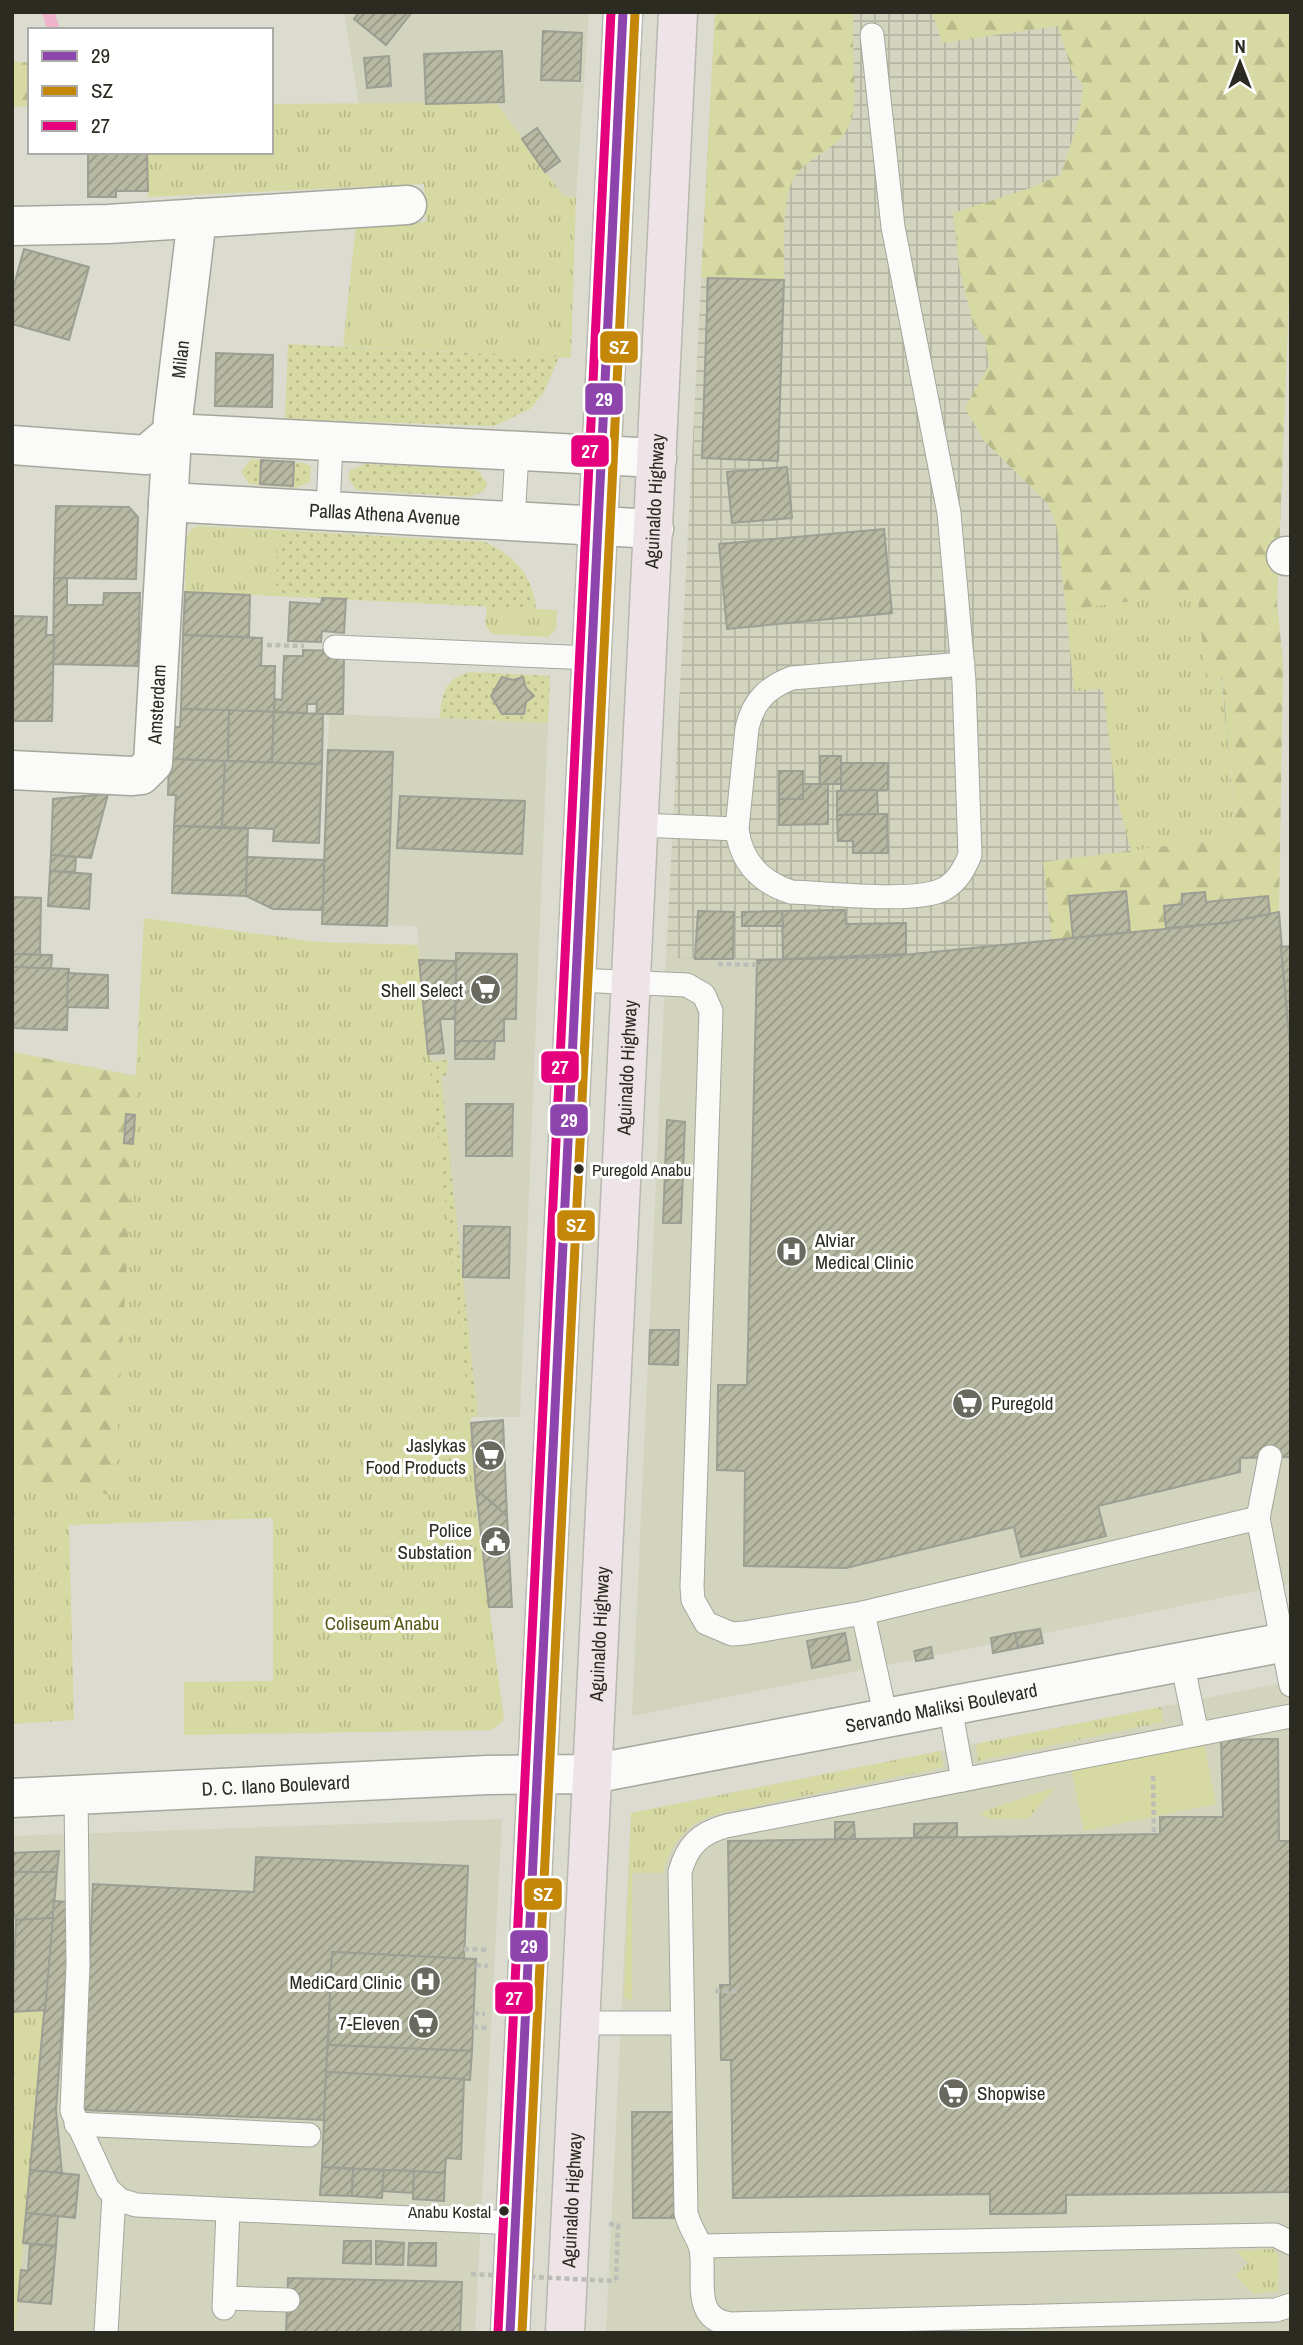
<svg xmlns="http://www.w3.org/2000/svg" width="1303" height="2345" font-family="'Archivo Narrow',sans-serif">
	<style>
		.built { fill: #d2d4be }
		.industrial { fill: url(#industrial-grid) }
		.grass { fill: url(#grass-tufts) }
		.forest { fill: url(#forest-firs) }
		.garden { fill: url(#garden-dots) }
		.pitch { fill: #d6d9a2 }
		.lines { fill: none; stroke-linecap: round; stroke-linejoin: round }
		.stream { stroke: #efb3cb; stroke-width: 12 }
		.building { fill: url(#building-hatch); stroke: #9d9e94; stroke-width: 2 }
		.lane-casing { stroke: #a5a69c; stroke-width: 25 }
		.street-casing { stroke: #a5a69c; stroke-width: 41 }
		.secondary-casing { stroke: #a5a69c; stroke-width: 41 }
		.highway-casing { stroke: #b8b8b1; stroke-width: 41 }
		.path { stroke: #bdbdb8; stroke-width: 4.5; stroke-dasharray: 5 3.5; stroke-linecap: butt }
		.lane { stroke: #fafaf8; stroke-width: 23 }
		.street { stroke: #fafaf8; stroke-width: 38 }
		.secondary { stroke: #fafaf8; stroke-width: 38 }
		.highway { stroke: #eee4e7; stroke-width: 38 }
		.path-bridge { stroke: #bdbdb8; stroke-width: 4.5; stroke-dasharray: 5 3.5; stroke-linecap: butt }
		.bus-1-casing { stroke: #fff; stroke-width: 14 }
		.bus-2-casing { stroke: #fff; stroke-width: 14 }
		.bus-3-casing { stroke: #fff; stroke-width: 14 }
		.bus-1 { stroke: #8e44ad; stroke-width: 9 }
		.bus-2 { stroke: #c48708; stroke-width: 9 }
		.bus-3 { stroke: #e5007d; stroke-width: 9 }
		.bus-dot { fill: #2b2b22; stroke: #fff; stroke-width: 2.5 }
		.labels { text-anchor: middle; stroke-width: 6; stroke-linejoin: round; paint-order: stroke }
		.bus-label { font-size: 17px; fill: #2b2b22; stroke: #fff; text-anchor: start }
		.street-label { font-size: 19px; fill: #2b2b22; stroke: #fff }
		.poi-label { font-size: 19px; fill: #2b2b22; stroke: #fff; text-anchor: end }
		.park-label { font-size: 19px; fill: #555714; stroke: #fff }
		.line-badge { stroke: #fff; stroke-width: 2.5 }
		.badge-label { font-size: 19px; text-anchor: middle; font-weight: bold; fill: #fff }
	</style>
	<defs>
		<pattern id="industrial-grid" width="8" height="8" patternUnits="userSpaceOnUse" patternTransform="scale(1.75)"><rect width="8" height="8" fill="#d2d4be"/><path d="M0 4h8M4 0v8" fill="none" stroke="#b4b6a3"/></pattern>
		<pattern id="grass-tufts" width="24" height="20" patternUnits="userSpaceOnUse" patternTransform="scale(1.75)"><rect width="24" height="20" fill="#d6d9a2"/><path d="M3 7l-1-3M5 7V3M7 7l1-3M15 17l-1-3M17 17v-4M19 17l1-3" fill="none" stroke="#b8ba8b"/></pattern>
		<pattern id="forest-firs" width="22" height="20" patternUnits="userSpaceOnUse" patternTransform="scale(1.75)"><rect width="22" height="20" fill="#d6d9a2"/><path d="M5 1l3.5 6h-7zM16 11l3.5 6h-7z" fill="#b8ba8b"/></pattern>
		<pattern id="garden-dots" width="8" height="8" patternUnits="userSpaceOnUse" patternTransform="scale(1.75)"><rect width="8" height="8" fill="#d6d9a2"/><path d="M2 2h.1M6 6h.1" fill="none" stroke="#b8ba8b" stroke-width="1.8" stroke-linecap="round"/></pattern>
		<pattern id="building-hatch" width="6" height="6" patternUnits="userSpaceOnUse" patternTransform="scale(1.75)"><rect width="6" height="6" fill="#b8b9a2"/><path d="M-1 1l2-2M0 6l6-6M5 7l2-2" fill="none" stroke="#969784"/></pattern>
	</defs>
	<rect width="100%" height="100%" fill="#dbdccf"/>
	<!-- built -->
	<g class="built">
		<path d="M344,12h245l-13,185h-13l-67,-95 -137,3z"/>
		<path d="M329,714l219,9 -28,694h-50l-41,-356 -12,-135 -95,-2z"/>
		<path d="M1279,912l12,145v527l-659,132 34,-758 91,2 126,-3 252,-25z"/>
		<path d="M1291,1681v652h-685l25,-520z"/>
		<path d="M502,1819l-27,514h-463v-497z"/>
	</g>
	<!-- industrial -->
	<path class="industrial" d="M715,12h576v232l-14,359 6,63 -133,264 -267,27 -126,3 -91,-2z"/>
	<!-- grass -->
	<g class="grass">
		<path d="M496,102l67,94 13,1 -5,161 -228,-12 13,-121 70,-3 -2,-38 -276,13 -1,-45h124v-48z"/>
		<path d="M199,526l79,4 -2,66 -91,-4 2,-56 5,-8z"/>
		<path d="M1197,592l9,85 15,-1 16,161 -106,14 -15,-56 -13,-106 -29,2 -8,-81z"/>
		<path d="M487,606l70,4 -1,19 -8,8 -56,-3 -7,-9z"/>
		<path d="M144,918l173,24 101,3 53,478 6,89 27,208 -12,10 -308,5v-53l89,-1v-163l-204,7 5,195 -62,4v-244l102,14z"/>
		<path d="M1161,1707l2,15 -185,39 -2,-17z"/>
		<path d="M940,1751l4,16 -223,46c-32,8 -50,28 -58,60h-31v127l-8,-2 7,-185z"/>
		<path d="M1056,1787l-28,32h-39l-10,-6z"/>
		<path d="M45,2010l-30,323h-3v-321z"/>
		<path d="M1273,2249l6,7 -1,35 -25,3 -18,-19 13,-12 -12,-12z"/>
	</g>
	<!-- forest -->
	<g class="forest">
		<path d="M715,12h139c-4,29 5,85 -3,108 -10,31 -37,31 -55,55 -16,20 -11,79 -12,105l-83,-2z"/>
		<path d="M932,12h359v232l-14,359 6,63 -4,246 -54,11 -173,17 -9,-78 194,-25 -15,-161 -16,2 -9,-86 -131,18 -9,-83 -9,-23 -64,-63 -19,-33 24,-43 -4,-27 -12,-14 -14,-58 -6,-53 80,-26 28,-13 18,-55 4,-33 -11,-15 -14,-45 -116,17z"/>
		<path d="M12,61l18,2v43l-18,1z"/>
		<path d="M12,1052l125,24 -23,419 -102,-15z"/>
	</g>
	<!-- garden -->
	<g class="garden">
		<path d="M288,344l271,13 -16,37 -13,15 -36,17 -209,-7z"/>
		<path d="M251,459l54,4 6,4 -1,15 -14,6 -47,-4 -8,-13z"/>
		<path d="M365,464l107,5 7,2 8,12 -3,8 -14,6 -114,-7 -8,-13 2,-7z"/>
		<path d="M278,530l207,12c30,14 48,34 51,67l-260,-13z"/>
		<path d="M471,672l79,4 -2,47 -108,-5c1,-23 5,-41 31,-46z"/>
		<path d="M448,1060l-2,15 -5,2 37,340h-8l-41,-356z"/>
	</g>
	<!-- pitch -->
	<path class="pitch" d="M1201,1728l15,76 -132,27 -16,-75z"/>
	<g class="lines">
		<!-- stream -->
		<path class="stream" d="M48,12l6,18"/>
	</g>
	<!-- building -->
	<g class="building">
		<path d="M359,12h53l-26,33 -32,-26z"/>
		<path d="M543,31l39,2 -2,48 -39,-1z"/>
		<path d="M502,51l2,51 -78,2 -2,-50z"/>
		<path d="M389,56l2,30 -24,2 -3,-30z"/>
		<path d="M537,128l23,33 -15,11 -23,-33z"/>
		<path d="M88,152h59l1,39h-32v6h-28z"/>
		<path d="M24,249l65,18 -20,73 -57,-16v-32z"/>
		<path d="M708,278l76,2 -6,181 -76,-3z"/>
		<path d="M216,353l57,2 -1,52 -57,-1z"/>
		<path d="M261,460l33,2 -1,24 -33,-2z"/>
		<path d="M787,467l5,51 -60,5 -5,-51z"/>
		<path d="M56,506l73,1 9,10 -2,62 -82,-1z"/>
		<path d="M884,529l8,84 -165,16 -8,-85z"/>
		<path d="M54,578h13v27h36l1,-12h36l-2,73 -85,-2z"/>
		<path d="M185,592l65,3 -1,42 -66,-2z"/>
		<path d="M322,598l24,1 -2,34 -22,-2 -1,11 -33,-1 2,-39 31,2z"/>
		<path d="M12,616l35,1 -1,18h8l-2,86h-40z"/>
		<path d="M183,635l79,3 -1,28h14l-1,46 -93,-3z"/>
		<path d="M303,650l32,1 9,7 -1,56h-27l1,-10h-10v9l-33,-1 1,-13 7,1 2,-44h19z"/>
		<path d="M502,677l11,3 10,-3 3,11 8,8 -8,6 -2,12h-22l-11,-18z"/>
		<path d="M181,709l48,1 -1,51 -59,-2 1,-32h10z"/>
		<path d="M229,710l45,2 -2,51 -44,-2z"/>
		<path d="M274,712l49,2 -1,50 -50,-1z"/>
		<path d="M328,750l65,2 -6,174 -65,-2z"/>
		<rect x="820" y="756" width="21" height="28"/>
		<path d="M169,759l56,2 -3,66 -48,-1 2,-31h-8z"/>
		<path d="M225,761l97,3 -3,79 -46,-2 1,-12 -52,-2z"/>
		<path d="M841,763h47v27l-47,1z"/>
		<rect x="779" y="771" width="24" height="28"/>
		<path d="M803,784h25v40l-49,1v-26h24z"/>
		<path d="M877,790l1,24 -41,1v-24z"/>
		<path d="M108,794l-17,64 -40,-3 2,-56z"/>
		<path d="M400,796l125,5 -3,53 -125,-6z"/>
		<path d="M878,814h9l1,39h-35v-12h-15l-1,-26z"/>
		<path d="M174,826l74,3 -2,67 -74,-3z"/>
		<path d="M51,855l25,2 -1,15 -25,-1z"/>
		<path d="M247,857l77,3 -1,50 -50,-1 -27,-13z"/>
		<path d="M50,871l41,3 -2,35 -41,-3z"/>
		<path d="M1126,891l4,41 -57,6 -4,-42z"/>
		<path d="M1205,892l1,10 62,-6 2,18 -45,9 -59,5 -2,-22 18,-2v-10z"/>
		<path d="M12,897l29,1 -1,57 -28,-1z"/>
		<path d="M845,910l1,14 60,-1v31l-123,5 -1,-48z"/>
		<path d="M698,911l36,1 -1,47h-38z"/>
		<path d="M782,911l1,15h-41v-14z"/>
		<path d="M1279,912l12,145v400l-51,1v14l-142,34 8,30 -85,21 -7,-30 -168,41 -102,-2 1,-95 -28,-1 1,-85h29l10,-425 126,-3 342,-34z"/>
		<path d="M1291,946v111l-10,-110z"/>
		<path d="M456,953l61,1 -1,65h-12v22h-49z"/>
		<path d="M12,954l40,1 -1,14 -39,-2z"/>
		<path d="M419,960l37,1 -1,58h-15l4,34 -16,1z"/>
		<path d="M12,967l57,2 -2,61 -55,-2z"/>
		<path d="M68,973l40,2v33l-41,-1z"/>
		<path d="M455,1041h40l-1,18h-39z"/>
		<path d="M466,1104h47l-1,52h-46z"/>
		<path d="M126,1114l9,1 -2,29 -9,-1z"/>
		<path d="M667,1120l18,2 -4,101h-18z"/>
		<path d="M464,1226l46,1 -1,51 -46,-1z"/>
		<path d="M650,1330h29l-1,35 -29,-1z"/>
		<path d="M503,1420l4,96 -31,-27 -5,-66z"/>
		<path d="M476,1489l31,27 5,91h-23z"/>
		<path d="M1040,1629l3,14 -25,5 -3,-15z"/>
		<path d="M845,1633l5,27 -38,8 -5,-27z"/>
		<path d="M1015,1633l3,15 -25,5 -2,-15z"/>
		<path d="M931,1647l2,11 -17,3 -2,-10z"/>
		<path d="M1278,1739l1,102h12v351l-225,3v18l-38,1h-38v-20l-257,4 -2,-138h-10l-1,-75h10l-2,-144 432,-7v-17h63l-2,-77z"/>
		<path d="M835,1822h19l1,17h-20z"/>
		<path d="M957,1823v14h-43v-13z"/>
		<path d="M59,1851l-2,21h-45v-19z"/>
		<path d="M256,1857l212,9 -4,93 -132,-7 -8,168 -241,-10 10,-226 161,8z"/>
		<path d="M12,1872h45l-4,46 -37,2 -4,-13z"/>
		<path d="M54,1901l14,1 -1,63 -11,145 6,63 -32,-3z"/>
		<path d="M53,1918l-8,92 -33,2 4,-92z"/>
		<path d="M332,1952l144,7 -4,92 -144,-6z"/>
		<path d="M328,2045l144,6 -2,29 -144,-8z"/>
		<path d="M326,2072l138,7 -3,80 -15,-1 -1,15 -123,-6z"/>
		<path d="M632,2112h41l1,106h-41z"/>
		<path d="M322,2167l31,2 -1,27 -32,-1z"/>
		<path d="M353,2169l31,1 -2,28 -30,-2z"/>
		<path d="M30,2170l49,5 -4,43 -49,-5z"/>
		<path d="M384,2170l30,1 -1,22 -31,-2z"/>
		<path d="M414,2171l31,2 -1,28 -31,-2z"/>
		<path d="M26,2213l32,3 -2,30 -33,-3z"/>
		<path d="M344,2241h27v23l-28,-1z"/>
		<path d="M376,2241l28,2 -1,22 -27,-1z"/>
		<path d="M409,2243h27v23l-28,-1z"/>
		<path d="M30,2244l26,2 -5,58 -33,-3 3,-31 7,1z"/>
		<path d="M288,2278l174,4 -2,51h-174z"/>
	</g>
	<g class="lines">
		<defs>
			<g id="lane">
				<path d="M872,35l21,192 56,286 15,168 6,174c-6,14 -12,26 -26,34 -28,15 -118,4 -153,3 -31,-10 -50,-30 -54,-63l10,-101c6,-27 21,-41 45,-50l171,-14"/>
				<path d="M328,510l3,-68"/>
				<path d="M513,522l4,-70"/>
				<path d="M335,647l257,11"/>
				<path d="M639,825l98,4"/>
				<path d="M576,980l111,5 17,10 7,16 -19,576 1,13 13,23 26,11 13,-1 118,-20 395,-95 33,167"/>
				<path d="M1258,1518l12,-61"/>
				<path d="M863,1613l23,105"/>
				<path d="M1182,1662l15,72"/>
				<path d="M950,1706l13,74"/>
				<path d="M1291,1716l-565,110c-26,7 -39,20 -46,46l6,341c3,14 13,26 15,36 5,28 -10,70 29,75l546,-14 15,-5"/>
				<path d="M76,1795l2,170 -6,146 36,78 12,11 16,5 379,18"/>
				<path d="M579,2023h103"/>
				<path d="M76,2124l233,11"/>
				<path d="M701,2246l574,-11 16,8"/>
				<path d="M225,2298l63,2"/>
				<path d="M224,2308l4,-98"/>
				<path d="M106,2333l8,-138"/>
			</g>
			<g id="street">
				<path d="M12,226l96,-2 299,-19"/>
				<path d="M12,445l134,10 26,-22 485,25"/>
				<path id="s1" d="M168,502l486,27"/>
				<path d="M1286,556h5"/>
				<path id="s2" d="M12,770l119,6 10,-1 12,-12 20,-344 24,-201"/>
			</g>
			<g id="secondary">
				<path id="s3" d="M12,1798l475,-23 105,-1 699,-133"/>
			</g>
			<g id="highway">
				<path d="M510,2333l113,-2321"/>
				<path id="s4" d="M565,2333l113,-2321"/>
			</g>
		</defs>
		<!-- lane casing -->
		<use href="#lane" class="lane-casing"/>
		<!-- street casing -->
		<use href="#street" class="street-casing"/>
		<!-- secondary casing -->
		<use href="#secondary" class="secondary-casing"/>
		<!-- highway casing -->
		<use href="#highway" class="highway-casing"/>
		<!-- path -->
		<g class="path">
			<path d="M267,645l37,1"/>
			<path d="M718,964l39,1"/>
			<path d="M1153,1776l1,58"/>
			<path d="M464,1949l24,1"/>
			<path d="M476,1965l12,1"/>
			<path d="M715,1991h22"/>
			<path d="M474,2013l11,1"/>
			<path d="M473,2027l14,1"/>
			<path d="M609,2224l9,1 -2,56"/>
		</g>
		<!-- lane -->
		<use href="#lane" class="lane"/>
		<!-- street -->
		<use href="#street" class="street"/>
		<!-- secondary -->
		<use href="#secondary" class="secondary"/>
		<!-- highway -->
		<use href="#highway" class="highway"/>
		<!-- path-bridge -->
		<path class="path-bridge" d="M471,2274l145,7"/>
		<defs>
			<path id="bus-1" d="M510,2333l113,-2321"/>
			<path id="bus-2" d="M522,2333l113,-2320"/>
			<path id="bus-3" d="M498,2332l113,-2320"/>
		</defs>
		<!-- bus-1 casing -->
		<use href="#bus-1" class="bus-1-casing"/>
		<!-- bus-2 casing -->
		<use href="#bus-2" class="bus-2-casing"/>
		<!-- bus-3 casing -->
		<use href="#bus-3" class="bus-3-casing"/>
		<!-- bus-1 -->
		<use href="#bus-1" class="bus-1"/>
		<!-- bus-2 -->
		<use href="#bus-2" class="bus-2"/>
		<!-- bus-3 -->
		<use href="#bus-3" class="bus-3"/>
	</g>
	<!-- icons -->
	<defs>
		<symbol id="supermarket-disc" viewBox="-11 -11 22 22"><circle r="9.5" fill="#69695f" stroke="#fff"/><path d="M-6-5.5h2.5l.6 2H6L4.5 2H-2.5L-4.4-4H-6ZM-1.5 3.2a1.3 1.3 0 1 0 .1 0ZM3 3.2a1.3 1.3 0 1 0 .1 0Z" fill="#fff"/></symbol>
		<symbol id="hospital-disc" viewBox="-11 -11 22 22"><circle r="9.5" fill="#69695f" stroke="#fff"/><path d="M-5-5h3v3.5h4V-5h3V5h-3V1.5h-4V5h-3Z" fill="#fff"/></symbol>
		<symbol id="civic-disc" viewBox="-11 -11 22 22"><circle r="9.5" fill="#69695f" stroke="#fff"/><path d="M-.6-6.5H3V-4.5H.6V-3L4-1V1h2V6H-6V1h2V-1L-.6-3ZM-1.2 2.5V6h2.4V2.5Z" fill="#fff"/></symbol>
	</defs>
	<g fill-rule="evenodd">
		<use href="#supermarket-disc" x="468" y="972" width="35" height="35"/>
		<use href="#hospital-disc" x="774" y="1234" width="35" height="35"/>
		<use href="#supermarket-disc" x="950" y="1386" width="35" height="35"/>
		<use href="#supermarket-disc" x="472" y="1438" width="35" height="35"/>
		<use href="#civic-disc" x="478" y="1524" width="35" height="35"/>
		<use href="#hospital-disc" x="408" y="1964" width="35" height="35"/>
		<use href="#supermarket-disc" x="406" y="2006" width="35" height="35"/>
		<use href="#supermarket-disc" x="936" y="2076" width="35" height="35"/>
	</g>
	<!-- markers -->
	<g class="bus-dot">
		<circle cx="579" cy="1169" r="6"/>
		<circle cx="504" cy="2211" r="6"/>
	</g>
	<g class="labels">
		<!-- bus labels -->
		<g class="bus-label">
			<text x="592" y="1176">Puregold Anabu</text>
			<text x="491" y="2218" text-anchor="end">Anabu Kostal</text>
		</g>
		<!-- street labels -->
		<g class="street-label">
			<text dy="7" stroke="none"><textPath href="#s2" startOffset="551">Milan</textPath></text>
			<text dy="7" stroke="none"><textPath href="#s4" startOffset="1834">Aguinaldo Highway</textPath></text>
			<text dy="7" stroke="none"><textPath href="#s1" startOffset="217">Pallas Athena Avenue</textPath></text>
			<text dy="7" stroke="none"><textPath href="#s2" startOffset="205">Amsterdam</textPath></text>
			<text dy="7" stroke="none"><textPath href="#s4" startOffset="1267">Aguinaldo Highway</textPath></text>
			<text dy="7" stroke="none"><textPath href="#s4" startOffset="700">Aguinaldo Highway</textPath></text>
			<text dy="7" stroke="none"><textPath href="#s3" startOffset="936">Servando Maliksi Boulevard</textPath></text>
			<text dy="7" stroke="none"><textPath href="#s3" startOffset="264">D. C. Ilano Boulevard</textPath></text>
			<text dy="7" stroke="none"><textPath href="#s4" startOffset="133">Aguinaldo Highway</textPath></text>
		</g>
		<!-- poi labels -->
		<g class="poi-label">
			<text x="463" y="997">Shell Select</text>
			<text x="815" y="1247" text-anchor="start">Alviar<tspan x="815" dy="22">Medical Clinic</tspan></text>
			<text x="991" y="1410" text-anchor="start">Puregold</text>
			<text x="466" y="1452">Jaslykas<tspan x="466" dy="22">Food Products</tspan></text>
			<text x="472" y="1537">Police<tspan x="472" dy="22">Substation</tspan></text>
			<text x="402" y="1989">MediCard Clinic</text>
			<text x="400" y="2030">7-Eleven</text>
			<text x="977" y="2100" text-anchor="start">Shopwise</text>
		</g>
		<!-- park labels -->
		<g class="park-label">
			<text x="382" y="1630">Coliseum Anabu</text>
		</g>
	</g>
	<g class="line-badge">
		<rect x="599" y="330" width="40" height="34" rx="7" fill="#c48708"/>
		<rect x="584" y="382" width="40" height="34" rx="7" fill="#8e44ad"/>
		<rect x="570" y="434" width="40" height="34" rx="7" fill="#e5007d"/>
		<rect x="540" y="1050" width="40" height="34" rx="7" fill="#e5007d"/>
		<rect x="549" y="1103" width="40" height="34" rx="7" fill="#8e44ad"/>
		<rect x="556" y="1209" width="40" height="33" rx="7" fill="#c48708"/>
		<rect x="523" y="1877" width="40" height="34" rx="7" fill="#c48708"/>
		<rect x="509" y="1929" width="40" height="34" rx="7" fill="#8e44ad"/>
		<rect x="494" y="1981" width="40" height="34" rx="7" fill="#e5007d"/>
	</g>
	<g class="badge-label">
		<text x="619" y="354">SZ</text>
		<text x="604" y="406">29</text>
		<text x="590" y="458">27</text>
		<text x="560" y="1074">27</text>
		<text x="569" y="1127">29</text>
		<text x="576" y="1232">SZ</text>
		<text x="543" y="1901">SZ</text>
		<text x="529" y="1953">29</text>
		<text x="514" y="2005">27</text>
	</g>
	<!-- border -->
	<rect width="1303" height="2345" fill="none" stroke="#2b2b22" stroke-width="28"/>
	<!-- legend -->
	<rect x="28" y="28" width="245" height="126" fill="#ffffff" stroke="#aaaaa7" stroke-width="2"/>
	<rect x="42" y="51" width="35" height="10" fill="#8e44ad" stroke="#aaaaa7" stroke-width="2"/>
	<text x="91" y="63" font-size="21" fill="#2b2b22">29</text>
	<rect x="42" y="86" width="35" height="10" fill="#c48708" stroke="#aaaaa7" stroke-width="2"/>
	<text x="91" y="98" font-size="21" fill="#2b2b22">SZ</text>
	<rect x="42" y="121" width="35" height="10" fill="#e5007d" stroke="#aaaaa7" stroke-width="2"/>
	<text x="91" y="133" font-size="21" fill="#2b2b22">27</text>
	<!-- north arrow -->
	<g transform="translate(1240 63)" stroke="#ffffff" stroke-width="5" paint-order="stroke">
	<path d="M0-5L12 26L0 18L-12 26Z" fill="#2b2b22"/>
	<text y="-10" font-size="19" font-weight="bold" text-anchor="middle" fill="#2b2b22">N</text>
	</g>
</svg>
